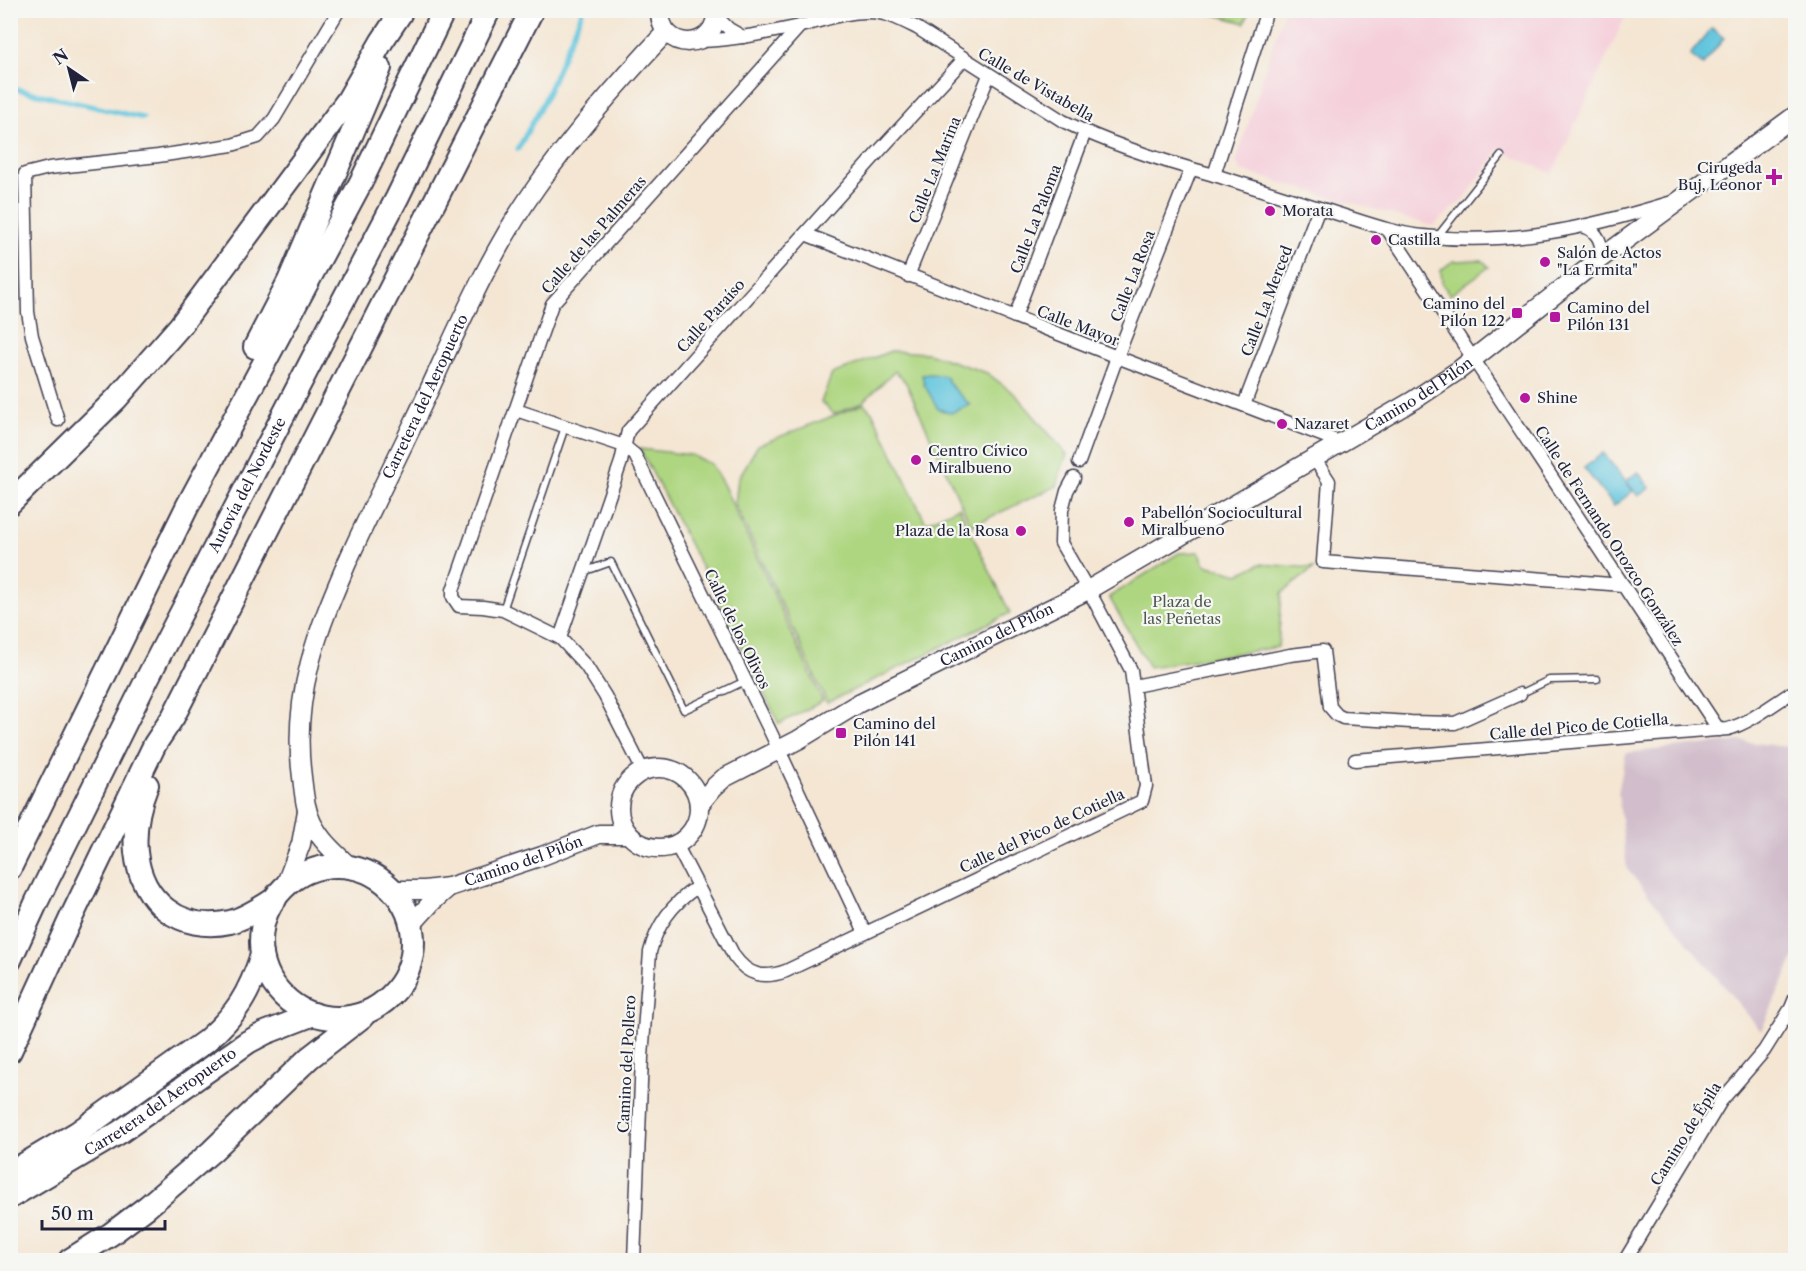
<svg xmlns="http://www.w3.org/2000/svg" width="1806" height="1271" font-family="'Libre Caslon Text',serif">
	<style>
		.built { fill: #f5cfda }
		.industrial { fill: #d1bdcb }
		.green { fill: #aed680; stroke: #687c5e; stroke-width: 1.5 }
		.water { fill: #60c5dd; stroke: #41748c; stroke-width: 1.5 }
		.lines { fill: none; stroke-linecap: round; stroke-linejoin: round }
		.stream { stroke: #60c5dd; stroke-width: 5 }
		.lane-casing { stroke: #423f52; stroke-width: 9 }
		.street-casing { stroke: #423f52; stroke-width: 15 }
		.secondary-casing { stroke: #423f52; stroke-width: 21 }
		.highway-casing { stroke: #423f52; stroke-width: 26 }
		.lane { stroke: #fff; stroke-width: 6 }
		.street { stroke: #fff; stroke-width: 12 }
		.secondary { stroke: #fff; stroke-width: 18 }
		.highway { stroke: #fff; stroke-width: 22 }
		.poi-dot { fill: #b5179e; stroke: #f6f6f2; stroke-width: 2 }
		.labels { text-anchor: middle; stroke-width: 4.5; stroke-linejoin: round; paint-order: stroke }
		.street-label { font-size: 15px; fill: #22223b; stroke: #f6f6f2 }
		.poi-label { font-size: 15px; fill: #22223b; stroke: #f6f6f2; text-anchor: start }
		.park-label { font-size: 15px; fill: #4c5850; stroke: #f6f6f2 }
	</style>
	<rect width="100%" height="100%" fill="#f6f6f2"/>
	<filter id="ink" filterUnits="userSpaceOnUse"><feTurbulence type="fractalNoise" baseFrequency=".0167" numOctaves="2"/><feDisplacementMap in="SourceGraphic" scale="12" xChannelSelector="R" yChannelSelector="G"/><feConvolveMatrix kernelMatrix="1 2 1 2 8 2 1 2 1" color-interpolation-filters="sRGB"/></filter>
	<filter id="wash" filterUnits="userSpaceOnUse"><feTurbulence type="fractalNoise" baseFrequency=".008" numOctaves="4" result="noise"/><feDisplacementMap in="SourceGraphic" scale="24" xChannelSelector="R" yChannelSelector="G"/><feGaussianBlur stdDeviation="1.35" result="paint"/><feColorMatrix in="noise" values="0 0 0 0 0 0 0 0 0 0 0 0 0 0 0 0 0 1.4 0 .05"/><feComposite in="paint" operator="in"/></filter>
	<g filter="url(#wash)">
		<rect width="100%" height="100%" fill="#f4e6d3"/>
		<!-- built -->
		<path class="built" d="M1284,11h344l-76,163 -53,-25 -34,49 -32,28 -192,-55 -5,-9z"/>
		<!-- industrial -->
		<path class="industrial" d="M1739,741l56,7v207l-34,76 -134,-162 -9,-76 8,-40z"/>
		<!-- green -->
		<g class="green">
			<path d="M1202,11h47l-4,12z"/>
			<path d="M1482,260l7,7 -39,28 -8,-12 -1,-13 12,-9z"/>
			<path d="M891,351l37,2 59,20 29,22 51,60 -6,15 -4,16 -86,40 -65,-143 -11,-12 -33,32 -28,11 -13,-12 11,-28z"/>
			<path d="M864,404l9,9 53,110 33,-16 51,106 -183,90 -92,-199 3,-25 20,-34z"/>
			<path d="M640,449l51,6 20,9 12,20 100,217 -44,23 -59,-121z"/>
			<path d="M1199,552l6,13 34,9 21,-10 54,4 -32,25 -4,54 -129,20 -40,-70 70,-44z"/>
		</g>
		<!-- water -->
		<g class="water">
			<path d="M1712,28l12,10 -21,27 -13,-10z"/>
			<path d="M931,374l14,2 7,11 18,18 -19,8 -13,-4 -14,-25 -2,-9z"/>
			<path d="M1603,453l30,38 -19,15 -30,-38z"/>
			<path d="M1638,472l12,16 -12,8 -12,-15z"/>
		</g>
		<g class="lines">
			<!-- stream -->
			<g class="stream">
				<path d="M16,89l127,29"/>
				<path d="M518,149l26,-48 39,-91"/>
			</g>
		</g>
	</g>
	<g filter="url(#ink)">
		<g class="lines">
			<defs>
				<g id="lane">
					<path d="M1437,237l64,-81"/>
					<path d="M583,572l28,-10 73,148 61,-29"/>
					<path d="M503,610l62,-183"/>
					<path d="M1520,694l29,-14 48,-1"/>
				</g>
				<g id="street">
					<path d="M716,16l13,13 14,8"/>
					<path d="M699,41c34,-1 68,-8 101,-15 22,-5 46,-15 69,-14 17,0 32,8 48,16l146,93c48,24 99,40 151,54 40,12 81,26 121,38 29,9 58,20 88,23 87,10 164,-8 246,-33"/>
					<path d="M1214,175l53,-165"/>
					<path d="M1585,227c13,5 18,17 16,31"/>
					<path d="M1388,230l331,500"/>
					<path d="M805,234l312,123 225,86"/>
					<path d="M908,276l81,-201"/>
					<path d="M1015,317l70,-185"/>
					<path d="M1244,405l75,-197"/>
					<path d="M516,410l108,36 11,9 136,278 94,200"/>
					<path d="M58,420l-26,-84 -4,-24 -3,-138 24,-6 109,-12 74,-11 26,-8 16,-18 65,-109"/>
					<path d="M1314,458l15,23 -6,81 300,23"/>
					<path d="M1079,462l38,-105 74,-188"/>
					<path d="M560,638l61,-176 7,-31 253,-282 83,-90"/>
					<path d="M1134,686l156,-31 33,-4 7,56 7,8 6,3 68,4 44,1 65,-29"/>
					<path d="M1355,760l373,-31c24,-7 46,-26 68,-39"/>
					<path d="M643,771l-38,-75 -19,-30 -26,-28 -57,-28 -20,-3 -24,-1 -6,-9v-7l99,-286 248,-278"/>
					<path d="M676,844l58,112c14,20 30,23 52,15l356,-170 4,-15 -15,-116 -36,-68 -34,-59 1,-33 5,-19 7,-13"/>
					<path d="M634,1260l8,-203 8,-105c7,-28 23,-49 47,-65"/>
					<path d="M1625,1260l96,-159 43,-50 27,-43 5,-12"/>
				</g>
				<g id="secondary">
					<path d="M660,10c-1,44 59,41 56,0"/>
					<circle cx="659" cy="808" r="40"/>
					<path id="s1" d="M699,805l14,-17 11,-10 74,-38 61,-37 229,-113 326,-190 45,-30 142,-112 195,-143"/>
					<path id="s2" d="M349,866c-14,-13 -28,-25 -37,-43 -7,-14 -8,-30 -10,-46 -11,-82 16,-148 48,-221 21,-46 44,-92 66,-138 37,-78 71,-162 121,-232 39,-55 83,-105 129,-154"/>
					<path d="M285,886l16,-42 6,-33"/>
					<path id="s3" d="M393,890h32l24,-3 93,-31 57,-22h29"/>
					<path d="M412,924l20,-22 17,-15"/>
				</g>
				<g id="highway">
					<path d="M255,347l34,-66 91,-213"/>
					<path d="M10,503l106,-104 64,-73 168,-226 34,-59 18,-27"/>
					<path d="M147,785c-8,20 -13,45 -11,67 5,50 45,81 94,70 16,-4 30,-14 45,-23"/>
					<circle cx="337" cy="942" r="76"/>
					<path d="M10,868l177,-361 174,-325 83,-172"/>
					<path id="s4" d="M10,960l27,-59 111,-224 179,-346 70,-133 92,-188"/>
					<path d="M10,1051l61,-133 84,-174 18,-27 359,-707"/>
					<path d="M10,1173l67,-40 129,-92c31,-27 43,-47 56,-86"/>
					<path id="s5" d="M10,1197l110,-65 128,-90 17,-9 49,-19"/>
					<path d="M70,1260l41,-26 36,-27 65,-56 97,-93 54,-42"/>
				</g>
			</defs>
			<!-- lane casing -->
			<use href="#lane" class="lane-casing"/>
			<!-- street casing -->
			<use href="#street" class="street-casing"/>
			<!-- secondary casing -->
			<use href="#secondary" class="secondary-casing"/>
			<!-- highway casing -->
			<use href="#highway" class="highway-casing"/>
			<!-- lane -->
			<use href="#lane" class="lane"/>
			<!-- street -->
			<use href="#street" class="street"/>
			<!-- secondary -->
			<use href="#secondary" class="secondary"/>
			<!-- highway -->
			<use href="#highway" class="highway"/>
		</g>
	</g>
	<!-- markers -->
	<g class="poi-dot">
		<path d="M1771 168h6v6h6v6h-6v6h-6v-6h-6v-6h6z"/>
		<circle cx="1270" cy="211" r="6"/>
		<circle cx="1376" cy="240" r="6"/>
		<circle cx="1545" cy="262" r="6"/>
		<rect x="1511" y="307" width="12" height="12" rx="3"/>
		<rect x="1549" y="311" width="12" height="12" rx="3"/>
		<circle cx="1525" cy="398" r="6"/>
		<circle cx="1282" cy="424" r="6"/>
		<circle cx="916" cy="460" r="6"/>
		<circle cx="1129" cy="522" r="6"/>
		<circle cx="1021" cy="531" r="6"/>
		<rect x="835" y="727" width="12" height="12" rx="3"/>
	</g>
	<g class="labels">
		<!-- street labels -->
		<g class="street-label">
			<text transform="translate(1036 85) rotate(30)" y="5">Calle de Vistabella</text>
			<text transform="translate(935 170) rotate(-68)" y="5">Calle La Marina</text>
			<text transform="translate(1036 219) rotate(-69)" y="5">Calle La Paloma</text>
			<text transform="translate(594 235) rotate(-49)" y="5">Calle de las Palmeras</text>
			<text transform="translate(1133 276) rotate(-69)" y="5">Calle La Rosa</text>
			<text transform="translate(1267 301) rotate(-69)" y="5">Calle La Merced</text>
			<text transform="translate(711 316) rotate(-48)" y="5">Calle Paraíso</text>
			<text transform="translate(1078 326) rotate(21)" y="5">Calle Mayor</text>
			<text dy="5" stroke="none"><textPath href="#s1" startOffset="831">Camino del Pilón</textPath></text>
			<text dy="5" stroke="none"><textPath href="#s2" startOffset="510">Carretera del Aeropuerto</textPath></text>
			<text dy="5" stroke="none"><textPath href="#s4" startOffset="531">Autovía del Nordeste</textPath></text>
			<text transform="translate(1609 536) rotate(57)" y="5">Calle de Fernando Orozco González</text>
			<text transform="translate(737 629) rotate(64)" y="5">Calle de los Olivos</text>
			<text dy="5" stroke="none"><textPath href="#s1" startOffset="345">Camino del Pilón</textPath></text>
			<text transform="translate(1579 727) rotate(-5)" y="5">Calle del Pico de Cotiella</text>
			<text transform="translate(1042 831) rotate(-25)" y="5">Calle del Pico de Cotiella</text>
			<text dy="5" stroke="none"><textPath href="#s3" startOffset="135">Camino del Pilón</textPath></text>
			<text transform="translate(627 1064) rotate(-87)" y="5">Camino del Pollero</text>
			<text dy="5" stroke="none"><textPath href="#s5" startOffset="178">Carretera del Aeropuerto</textPath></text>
			<text transform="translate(1686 1134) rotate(-58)" y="5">Camino de Épila</text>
		</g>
		<!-- poi labels -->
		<g class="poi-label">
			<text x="1762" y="173" text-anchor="end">Cirugeda<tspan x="1762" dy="17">Buj, Leonor</tspan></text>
			<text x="1282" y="216">Morata</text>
			<text x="1388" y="245">Castilla</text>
			<text x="1557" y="258">Salón de Actos<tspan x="1557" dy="17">"La Ermita"</tspan></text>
			<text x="1505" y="309" text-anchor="end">Camino del<tspan x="1505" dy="17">Pilón 122</tspan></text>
			<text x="1567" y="313">Camino del<tspan x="1567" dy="17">Pilón 131</tspan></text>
			<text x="1537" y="403">Shine</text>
			<text x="1294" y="429">Nazaret</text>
			<text x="928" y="456">Centro Cívico<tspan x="928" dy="17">Miralbueno</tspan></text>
			<text x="1141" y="518">Pabellón Sociocultural<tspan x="1141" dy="17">Miralbueno</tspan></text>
			<text x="1009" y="536" text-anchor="end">Plaza de la Rosa</text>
			<text x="853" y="729">Camino del<tspan x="853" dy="17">Pilón 141</tspan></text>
		</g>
		<!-- park labels -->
		<g class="park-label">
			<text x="1182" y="607">Plaza de<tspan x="1182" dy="17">las Peñetas</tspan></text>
		</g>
	</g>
	<!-- margin -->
	<rect width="1806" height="1271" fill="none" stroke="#f6f6f2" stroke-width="36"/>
	<!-- north arrow -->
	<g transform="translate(69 69) rotate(325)" stroke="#f6f6f2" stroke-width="4.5" paint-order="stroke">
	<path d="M0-4.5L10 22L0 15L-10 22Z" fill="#22223b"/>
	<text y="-9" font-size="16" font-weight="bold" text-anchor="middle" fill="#22223b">N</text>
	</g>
	<!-- scale -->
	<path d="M42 1220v9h123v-9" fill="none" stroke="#22223b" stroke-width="3"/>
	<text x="51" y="1220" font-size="18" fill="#22223b" stroke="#f6f6f2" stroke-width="4.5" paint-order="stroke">50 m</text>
</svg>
